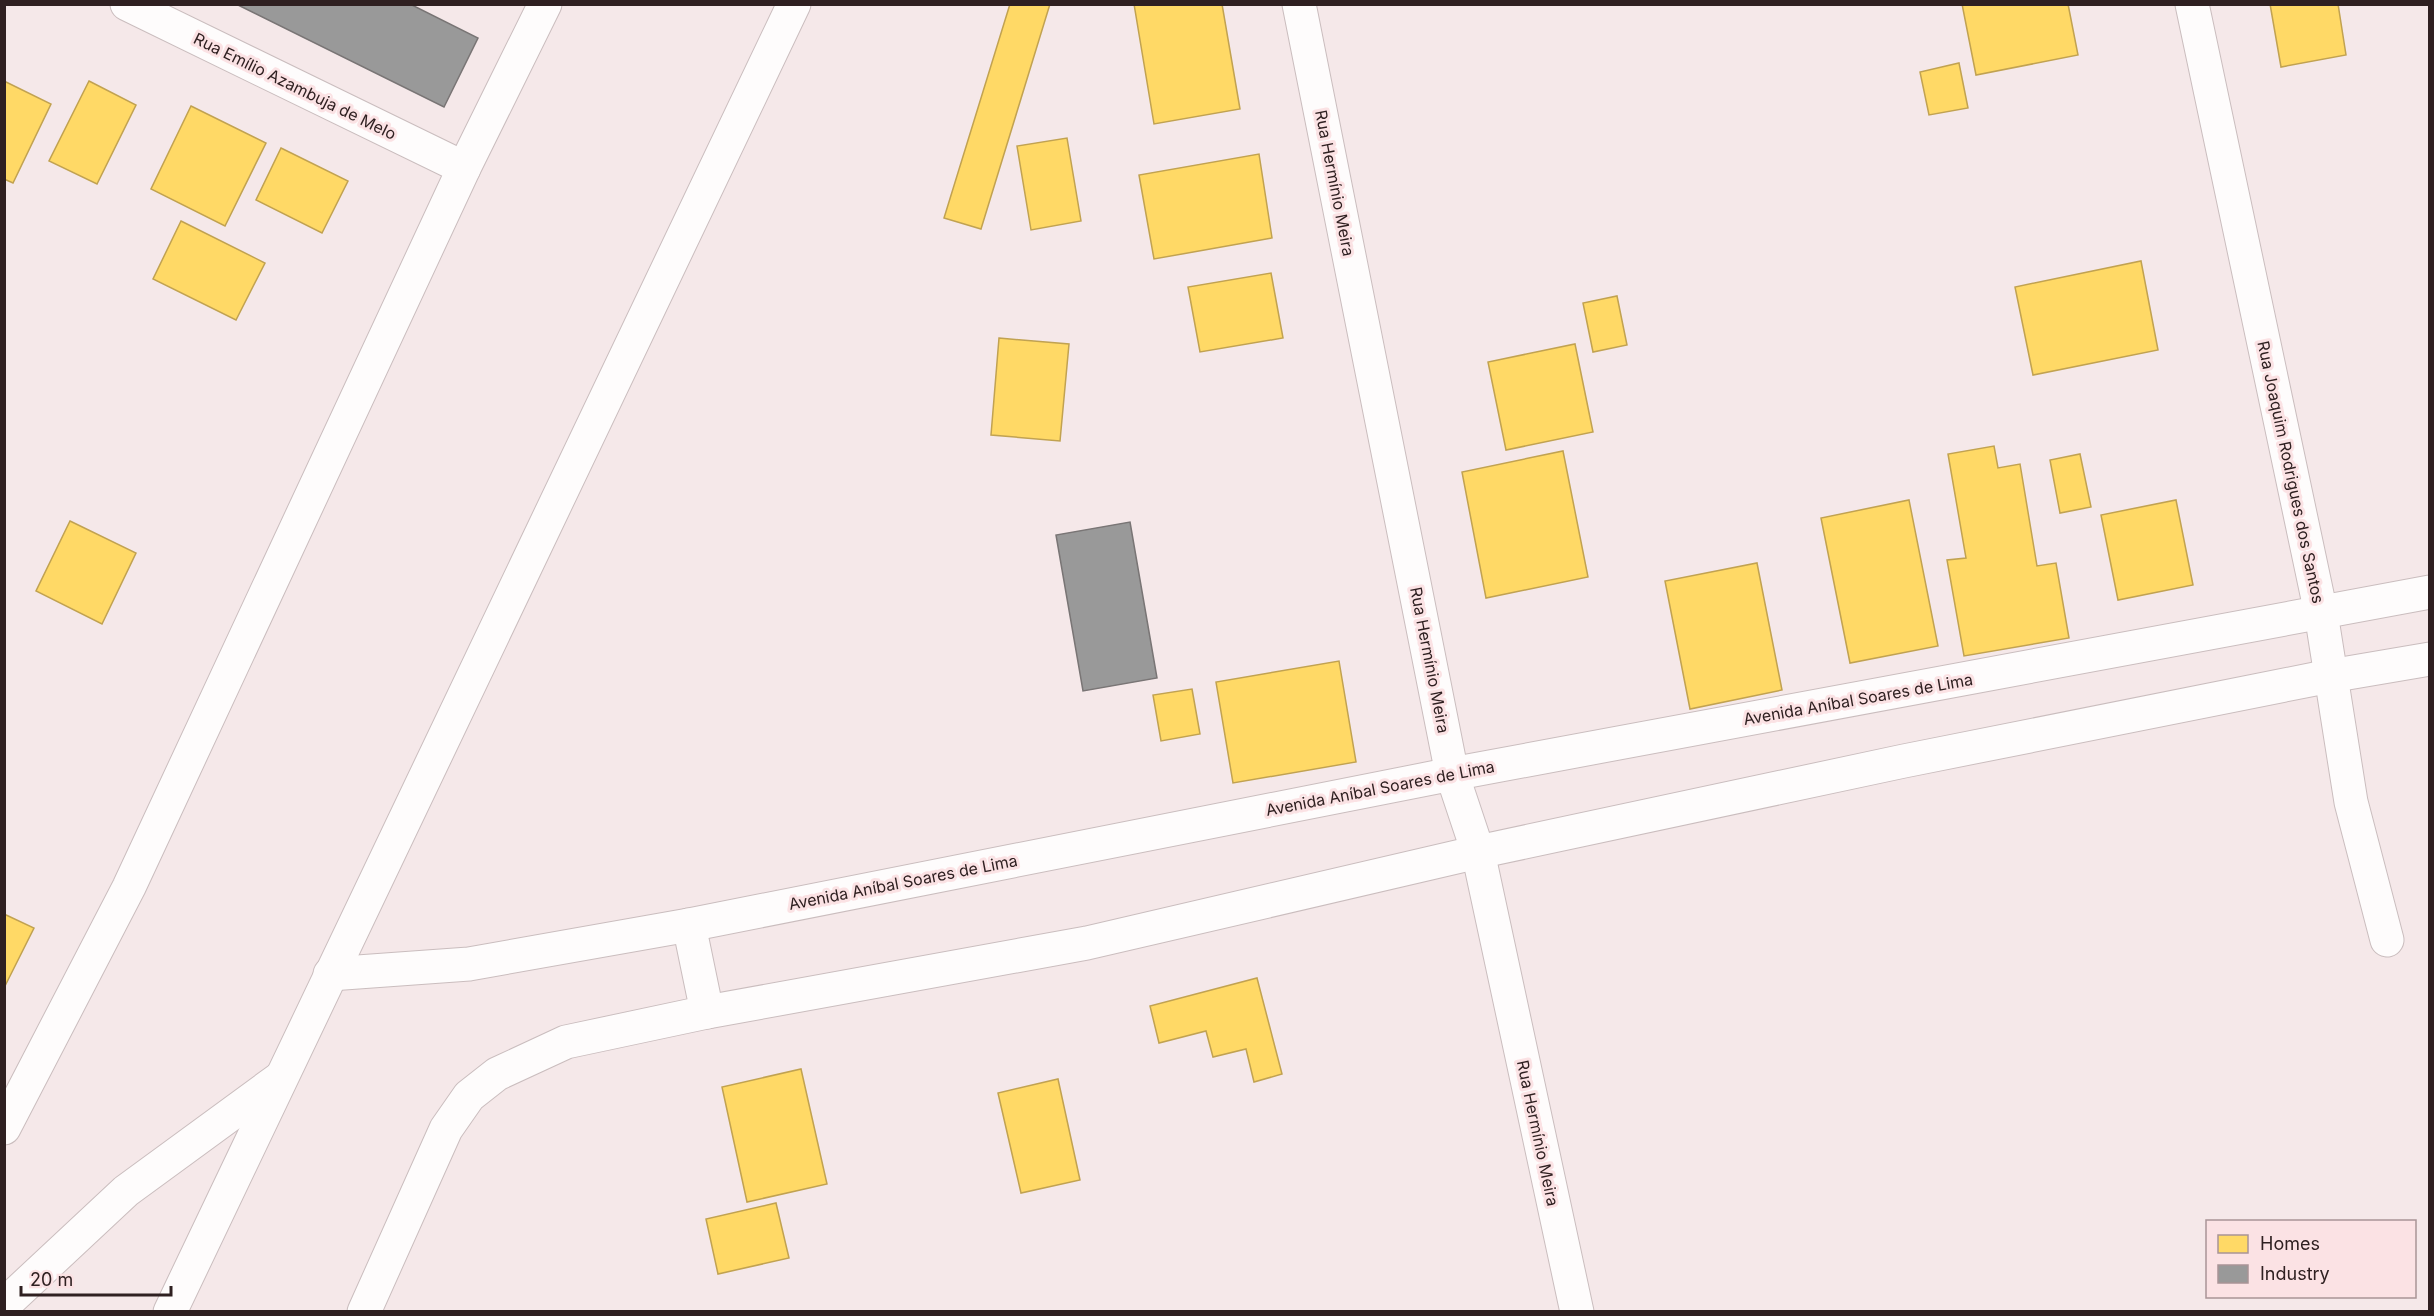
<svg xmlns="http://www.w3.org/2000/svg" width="2434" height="1316" font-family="Inter,sans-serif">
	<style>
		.homes { fill: #ffd966; stroke: #c1a251; stroke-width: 1.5 }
		.industry { fill: #999; stroke: #797575; stroke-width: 1.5 }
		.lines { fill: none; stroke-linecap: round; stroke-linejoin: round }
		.street-casing { stroke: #cabdbe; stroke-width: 35 }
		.secondary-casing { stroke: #cabdbe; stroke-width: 35 }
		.primary-casing { stroke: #cabdbe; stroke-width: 35 }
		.street { stroke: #fefcfc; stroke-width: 33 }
		.secondary { stroke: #fefcfc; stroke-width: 33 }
		.primary { stroke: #fefcfc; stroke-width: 33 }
		.labels { text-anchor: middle; stroke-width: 6; stroke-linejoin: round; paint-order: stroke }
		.street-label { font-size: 16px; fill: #2f2021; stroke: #fbe2e4 }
	</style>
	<rect width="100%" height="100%" fill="#f5e8e9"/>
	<!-- homes -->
	<g class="homes">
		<path d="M1010,4h40l-69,225 -37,-11z"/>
		<path d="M1134,4h88l18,105 -86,15z"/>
		<path d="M1962,4h106l10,51 -102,20z"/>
		<path d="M2270,4h68l8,51 -65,12z"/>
		<path d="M1959,63l9,45 -39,7 -9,-43z"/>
		<path d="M4,81l47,23 -38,79 -9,-4z"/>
		<path d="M89,81l47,24 -39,79 -48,-23z"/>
		<path d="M191,106l75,37 -41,83 -74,-37z"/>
		<path d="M1067,138l14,83 -50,9 -14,-84z"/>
		<path d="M281,148l67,33 -26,52 -66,-33z"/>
		<path d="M1259,154l13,84 -118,21 -15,-84z"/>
		<path d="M181,221l84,42 -29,57 -83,-41z"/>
		<path d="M2141,261l17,89 -125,25 -18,-88z"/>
		<path d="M1271,273l12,65 -83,14 -12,-65z"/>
		<path d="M1617,296l10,49 -34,7 -10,-49z"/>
		<path d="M999,338l70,6 -9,97 -69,-6z"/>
		<path d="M1575,344l18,88 -87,18 -18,-88z"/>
		<path d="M1994,446l4,22 22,-4 17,102 19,-3 13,75 -105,18 -17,-96 19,-2 -18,-104z"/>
		<path d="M1563,451l25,126 -102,21 -24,-126z"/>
		<path d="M2080,454l11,53 -31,6 -10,-53z"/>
		<path d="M1909,500l29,146 -88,17 -29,-145z"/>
		<path d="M2176,500l17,85 -75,15 -17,-85z"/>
		<path d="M70,521l66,32 -34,71 -66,-33z"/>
		<path d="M1757,563l25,127 -92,19 -25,-128z"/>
		<path d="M1339,661l17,101 -123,21 -17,-101z"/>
		<path d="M1192,689l8,45 -39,7 -8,-46z"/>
		<path d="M4,914l30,14 -30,60z"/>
		<path d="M1257,978l25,96 -28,8 -8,-33 -33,8 -7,-26 -47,12 -9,-37z"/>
		<path d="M801,1069l26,115 -80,18 -25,-115z"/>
		<path d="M1058,1079l22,101 -59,13 -23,-100z"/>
		<path d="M776,1203l13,55 -71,16 -12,-55z"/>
	</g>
	<!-- industry -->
	<g class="industry">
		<path d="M236,4h174l68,34 -34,69z"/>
		<path d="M1130,522l27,156 -74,13 -27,-156z"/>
	</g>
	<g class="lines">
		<defs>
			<g id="street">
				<path d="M127,4l337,164"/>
				<path d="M1299,4l153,770 26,78 99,460"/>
				<path d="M2192,4l129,609 30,189 36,138"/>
				<path d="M707,1012l380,-69 391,-91 426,-91 426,-85 100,-17"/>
				<path d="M4,1128l125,-241 335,-719 81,-164"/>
				<path d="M4,1305l122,-114 153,-112"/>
				<path d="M364,1312l82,-183 23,-33 28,-22 69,-32 141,-30 -18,-87"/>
			</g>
			<path id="secondary" d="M330,974l139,-10 220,-39 763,-151 978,-182"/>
			<path id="primary" d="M170,1312l624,-1308"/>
		</defs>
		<!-- street casing -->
		<use href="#street" class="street-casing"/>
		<!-- secondary casing -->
		<use href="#secondary" class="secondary-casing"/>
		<!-- primary casing -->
		<use href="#primary" class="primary-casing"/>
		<!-- street -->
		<use href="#street" class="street"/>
		<!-- secondary -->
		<use href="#secondary" class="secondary"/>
		<!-- primary -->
		<use href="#primary" class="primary"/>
	</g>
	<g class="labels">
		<!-- street labels -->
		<g class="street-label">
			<text transform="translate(295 86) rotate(26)" y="6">Rua Emílio Azambuja de Melo</text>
			<text transform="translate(1335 183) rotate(79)" y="6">Rua Hermínio Meira</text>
			<text transform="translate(2291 472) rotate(78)" y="6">Rua Joaquim Rodrigues dos Santos</text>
			<text transform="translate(1430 660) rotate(79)" y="6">Rua Hermínio Meira</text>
			<text transform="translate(1858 699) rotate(-10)" y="6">Avenida Aníbal Soares de Lima</text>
			<text transform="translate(1380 788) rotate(-11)" y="6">Avenida Aníbal Soares de Lima</text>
			<text transform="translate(903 882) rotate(-11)" y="6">Avenida Aníbal Soares de Lima</text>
			<text transform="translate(1538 1133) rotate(78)" y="6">Rua Hermínio Meira</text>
		</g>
	</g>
	<!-- border -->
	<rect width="2434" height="1316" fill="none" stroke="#2f2021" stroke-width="12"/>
	<!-- legend -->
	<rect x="2206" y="1220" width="210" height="78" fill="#fbe2e4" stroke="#a99496" stroke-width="1.5"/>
	<rect x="2218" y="1235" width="30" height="18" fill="#ffd966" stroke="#a99496" stroke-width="1.5"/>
	<text x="2260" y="1250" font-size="18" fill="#2f2021">Homes</text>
	<rect x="2218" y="1265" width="30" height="18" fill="#999999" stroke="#a99496" stroke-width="1.5"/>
	<text x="2260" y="1280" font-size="18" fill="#2f2021">Industry</text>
	<!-- scale -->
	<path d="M21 1286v9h150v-9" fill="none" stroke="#2f2021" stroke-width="3"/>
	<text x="30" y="1286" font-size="18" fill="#2f2021" stroke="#fbe2e4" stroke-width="4.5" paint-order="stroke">20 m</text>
</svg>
